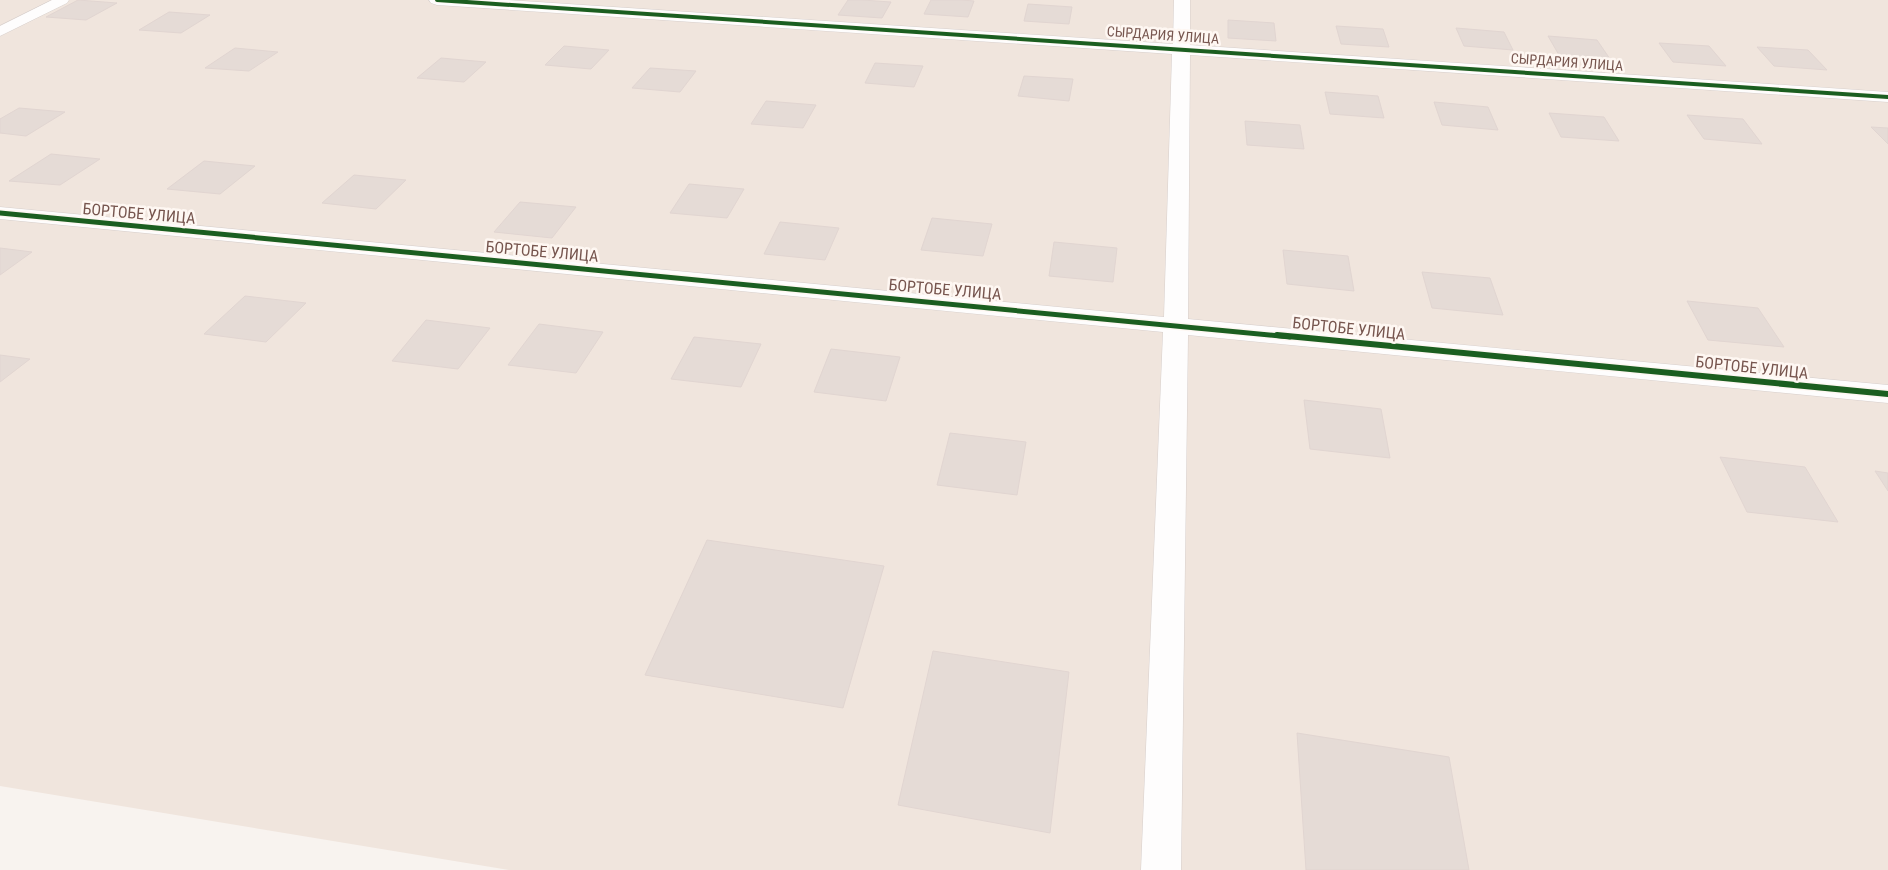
<svg xmlns="http://www.w3.org/2000/svg" width="1888" height="870" font-family="'Roboto Condensed',sans-serif">
	<style>
		.residential { fill: #f0e5dd }
		.building { fill: #e5dbd6; stroke: #e1d5d1 }
		.lines { fill: none; stroke-linecap: round; stroke-linejoin: round }
		.lane-casing { stroke: #d7cfcc; stroke-width: 1 }
		.street-casing { stroke: #d7cfcc; stroke-width: 1 }
		.lane { fill: #fefdfd; fill-rule: evenodd }
		.street { fill: #fefdfd; fill-rule: evenodd }
		.cycleway-far2-casing { stroke: #fef7f2; stroke-width: 5.5 }
		.cycleway-far1-casing { stroke: #fef7f2; stroke-width: 8 }
		.cycleway-casing { stroke: #fef7f2; stroke-width: 9 }
		.cycleway-far2 { stroke: #1b5e20; stroke-width: 4 }
		.cycleway-far1 { stroke: #1b5e20; stroke-width: 5 }
		.cycleway { stroke: #1b5e20; stroke-width: 6 }
		.labels { text-anchor: middle; stroke-width: 5; stroke-linejoin: round; paint-order: stroke }
		.far-street-label { font-size: 14px; fill: #77564f; stroke: #fef7f2 }
		.street-label { font-size: 16px; fill: #77564f; stroke: #fef7f2 }
	</style>
	<rect width="100%" height="100%" fill="#f8f3ef"/>
	<!-- residential -->
	<path class="residential" d="M0,0h1888v870h-1379l-509,-84z"/>
	<!-- building -->
	<g class="building">
		<path d="M78,0l39,3 -31,17 -40,-3z"/>
		<path d="M848,0h14l29,2 -9,16 -44,-3z"/>
		<path d="M931,0h31l12,1 -6,16 -44,-3z"/>
		<path d="M1028,4l44,3 -3,17 -45,-3z"/>
		<path d="M169,12l41,3 -29,18 -42,-3z"/>
		<path d="M1228,20l46,3 2,18 -48,-3z"/>
		<path d="M1336,26l47,3 6,18 -48,-3z"/>
		<path d="M1456,28l48,4 9,18 -49,-4z"/>
		<path d="M1548,36l49,4 13,19 -51,-4z"/>
		<path d="M1659,43l50,3 17,20 -53,-4z"/>
		<path d="M564,46l45,4 -18,19 -46,-4z"/>
		<path d="M1757,47l51,3 19,20 -53,-4z"/>
		<path d="M235,48l43,4 -29,19 -44,-3z"/>
		<path d="M441,58l45,4 -22,20 -47,-4z"/>
		<path d="M875,63l48,3 -9,21 -49,-4z"/>
		<path d="M650,68l46,3 -16,21 -48,-4z"/>
		<path d="M1024,76l49,3 -4,22 -51,-5z"/>
		<path d="M1325,92l53,4 6,22 -54,-4z"/>
		<path d="M766,101l50,4 -13,23 -52,-4z"/>
		<path d="M1434,102l54,5 10,23 -56,-5z"/>
		<path d="M19,108l46,4 -39,24 -26,-3v-14z"/>
		<path d="M1549,113l55,4 15,24 -58,-4z"/>
		<path d="M1687,115l56,4 19,25 -58,-5z"/>
		<path d="M1245,121l55,4 4,24 -57,-4z"/>
		<path d="M1871,127l17,1v16z"/>
		<path d="M51,154l49,5 -40,26 -51,-4z"/>
		<path d="M204,161l51,5 -35,28 -53,-5z"/>
		<path d="M354,175l52,5 -30,29 -54,-6z"/>
		<path d="M689,184l55,5 -17,29 -57,-5z"/>
		<path d="M520,202l56,5 -24,31 -58,-6z"/>
		<path d="M932,218l60,6 -9,32 -62,-6z"/>
		<path d="M780,222l59,6 -14,32 -61,-6z"/>
		<path d="M1054,242l63,6 -4,34 -64,-6z"/>
		<path d="M0,248l32,4 -32,23z"/>
		<path d="M1283,250l65,6 6,35 -67,-7z"/>
		<path d="M1422,272l68,6 13,37 -71,-7z"/>
		<path d="M245,296l61,7 -40,39 -62,-8z"/>
		<path d="M1687,301l71,7 26,39 -76,-7z"/>
		<path d="M426,320l64,8 -32,41 -66,-8z"/>
		<path d="M539,324l64,8 -27,41 -68,-8z"/>
		<path d="M694,337l67,7 -20,43 -70,-8z"/>
		<path d="M831,349l69,8 -14,44 -72,-9z"/>
		<path d="M0,355l30,4 -30,23z"/>
		<path d="M1304,400l77,9 9,49 -80,-9z"/>
		<path d="M950,433l76,9 -9,53 -80,-10z"/>
		<path d="M1720,457l85,10 33,55 -91,-10z"/>
		<path d="M1875,471l13,2v18z"/>
		<path d="M707,540l177,26 -41,142 -198,-33z"/>
		<path d="M933,651l136,21 -19,161 -152,-28z"/>
		<path d="M1297,733l152,24 20,113h-163z"/>
	</g>
	<g class="lines">
		<defs>
			<path id="lane" d="M52,0h17l-2,3 -67,33v-10z"/>
			<path id="street" d="M429,0h79l665,44 1,-44h16v45l698,47v10l-698,-47 -2,264 700,66v18l-700,-68 -7,535h-40l22,-538 -1163,-113v-12l1164,110 8,-263 -735,-49 -6,-2z"/>
		</defs>
		<!-- lane casing -->
		<use href="#lane" class="lane-casing"/>
		<!-- street casing -->
		<use href="#street" class="street-casing"/>
		<!-- lane -->
		<use href="#lane" class="lane"/>
		<!-- street -->
		<use href="#street" class="street"/>
		<defs>
			<path id="cycleway-far2" d="M437,0l1451,97"/>
			<path id="cycleway-far1" d="M0,213l1290,124"/>
			<path id="cycleway" d="M1277,335l611,59"/>
		</defs>
		<!-- cycleway-far2 casing -->
		<use href="#cycleway-far2" class="cycleway-far2-casing"/>
		<!-- cycleway-far1 casing -->
		<use href="#cycleway-far1" class="cycleway-far1-casing"/>
		<!-- cycleway casing -->
		<use href="#cycleway" class="cycleway-casing"/>
		<!-- cycleway-far2 -->
		<use href="#cycleway-far2" class="cycleway-far2"/>
		<!-- cycleway-far1 -->
		<use href="#cycleway-far1" class="cycleway-far1"/>
		<!-- cycleway -->
		<use href="#cycleway" class="cycleway"/>
	</g>
	<g class="labels">
		<!-- far-street labels -->
		<g class="far-street-label">
			<text transform="translate(1163 35) rotate(4)" y="5">СЫРДАРИЯ УЛИЦА</text>
			<text transform="translate(1567 62) rotate(4)" y="5">СЫРДАРИЯ УЛИЦА</text>
		</g>
		<!-- street labels -->
		<g class="street-label">
			<text transform="translate(139 213) rotate(5)" y="6">БОРТОБЕ УЛИЦА</text>
			<text transform="translate(542 251) rotate(5)" y="6">БОРТОБЕ УЛИЦА</text>
			<text transform="translate(945 289) rotate(5)" y="6">БОРТОБЕ УЛИЦА</text>
			<text transform="translate(1349 328) rotate(6)" y="6">БОРТОБЕ УЛИЦА</text>
			<text transform="translate(1752 367) rotate(6)" y="6">БОРТОБЕ УЛИЦА</text>
		</g>
	</g>
</svg>
